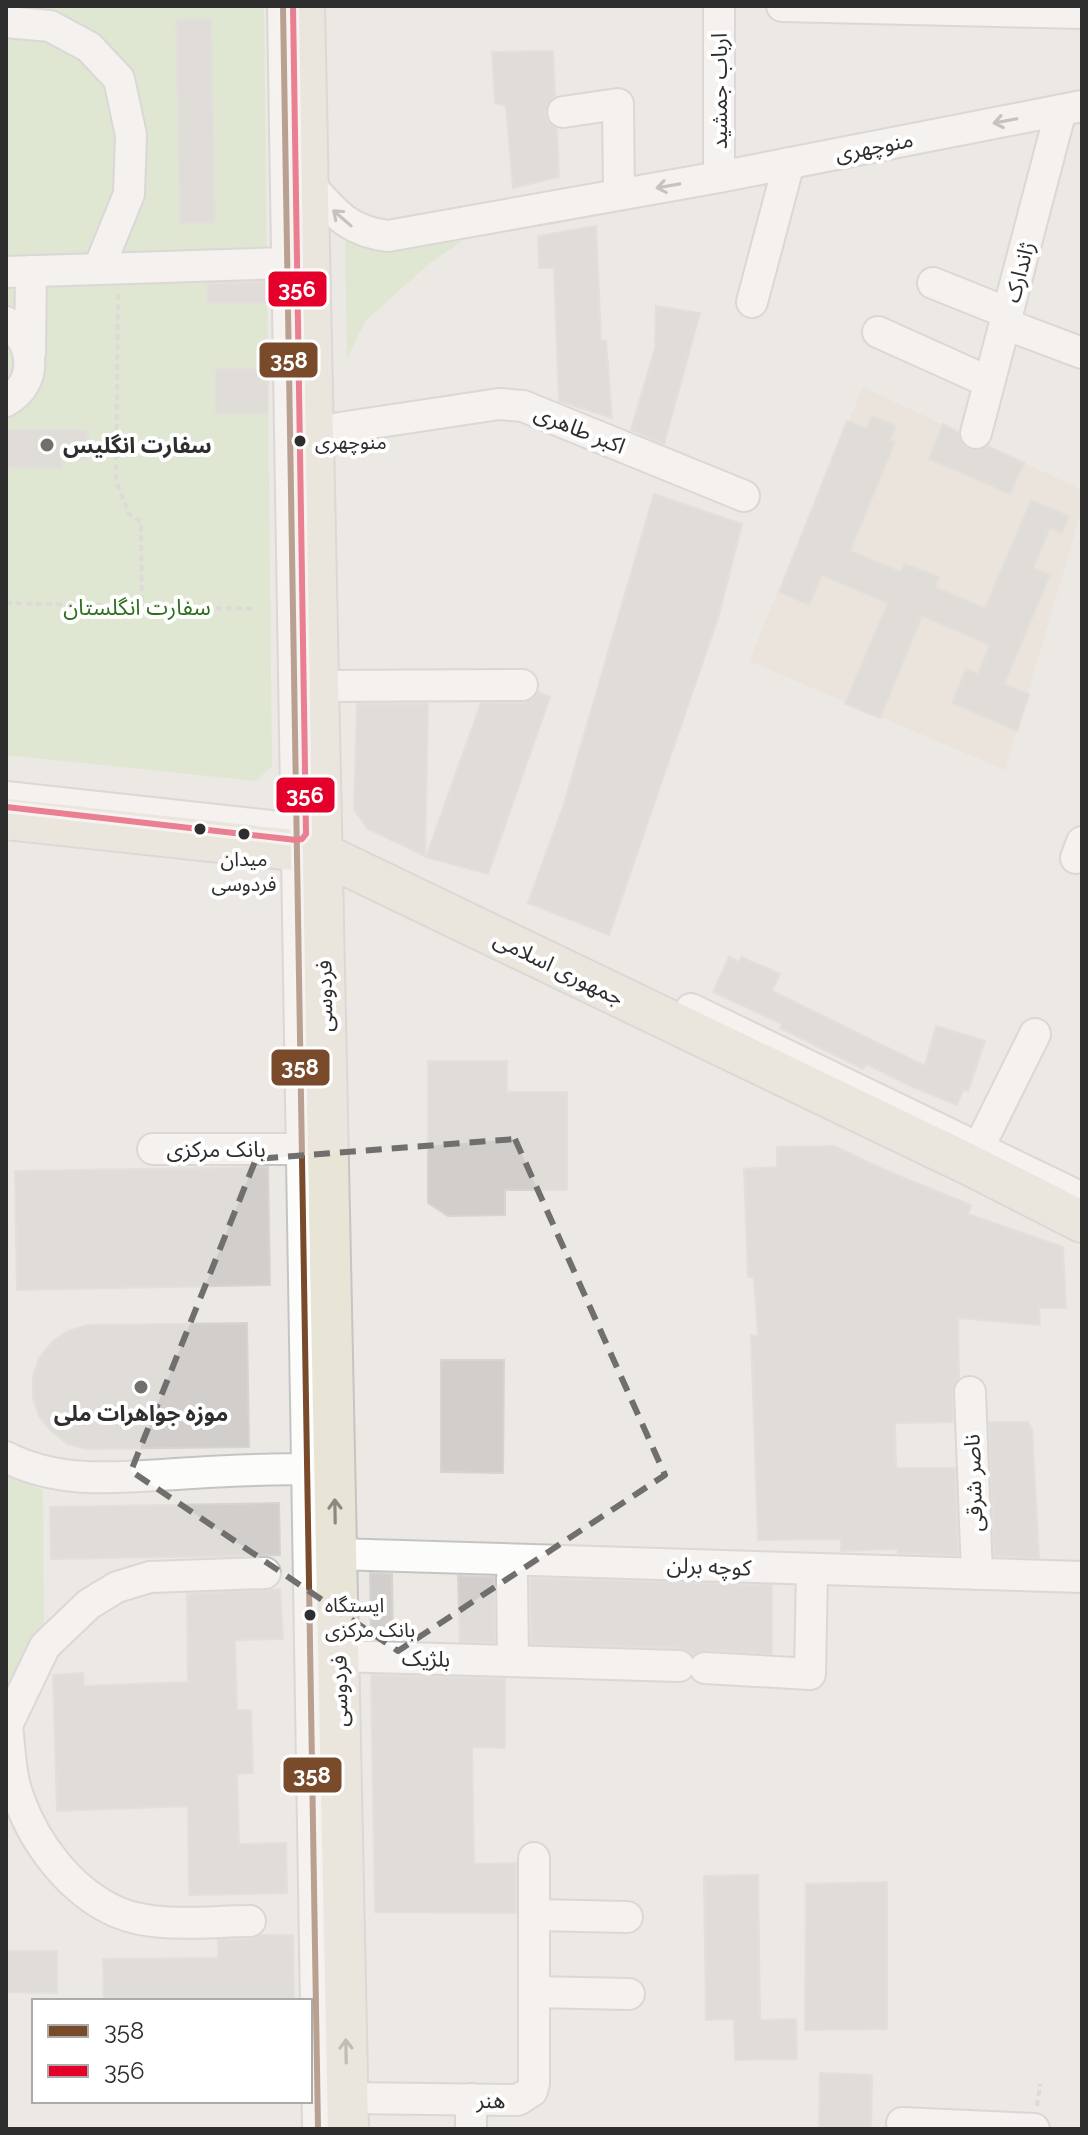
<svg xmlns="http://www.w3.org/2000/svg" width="1088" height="2135" font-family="Raleway,'Noto Sans Arabic',sans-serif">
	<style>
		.education { fill: #e6e0d3 }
		.green { fill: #cee6be }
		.building { fill: #d1cecb; stroke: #d7d4d0; stroke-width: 2 }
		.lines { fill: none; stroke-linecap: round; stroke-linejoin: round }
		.minor-casing { stroke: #c5c4c5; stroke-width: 34 }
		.major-casing { stroke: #c6c5c4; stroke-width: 44 }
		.path { stroke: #c9c9c8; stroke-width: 4; stroke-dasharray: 6 4; stroke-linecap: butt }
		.minor { stroke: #fcfcfb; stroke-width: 30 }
		.major { stroke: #e8e4d6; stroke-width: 40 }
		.bus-1-casing { stroke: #fff; stroke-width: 12 }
		.bus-2-casing { stroke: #fff; stroke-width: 12 }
		.bus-1 { stroke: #7a4b2a; stroke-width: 6 }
		.bus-2 { stroke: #e4002b; stroke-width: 6 }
		.oneway { stroke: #959594 }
		.oneway2 { stroke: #8b8982 }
		.marked { fill: none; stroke: #706f6e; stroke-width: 6; stroke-dasharray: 16 10; stroke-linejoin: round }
		.bus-dot { fill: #2e2e2e; stroke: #fff; stroke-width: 3 }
		.poi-dot { fill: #706f6e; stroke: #fff; stroke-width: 3 }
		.labels { text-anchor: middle; stroke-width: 8; stroke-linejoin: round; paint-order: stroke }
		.bus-label { font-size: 20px; fill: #2e2e2e; stroke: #fff; text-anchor: start }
		.street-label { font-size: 22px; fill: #2e2e2e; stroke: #fff }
		.poi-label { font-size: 22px; font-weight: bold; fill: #2e2e2e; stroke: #fff; text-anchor: start }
		.park-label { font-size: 22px; fill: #2c6e1b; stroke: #fff }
		.line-badge { stroke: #fff; stroke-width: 3 }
		.badge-label { font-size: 22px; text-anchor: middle; font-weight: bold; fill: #fff }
	</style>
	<rect width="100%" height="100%" fill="#ece8e4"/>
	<!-- education -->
	<path class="education" d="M863,387l219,103v19l-77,261 -256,-109z"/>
	<!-- green -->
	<g class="green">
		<path d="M6,6h258l8,760 -16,15 -250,-26z"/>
		<path d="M345,241l36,10 81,-10 -32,22 -65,58 -18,38z"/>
		<path d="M6,1472l37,18 1,138 -38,71z"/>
	</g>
	<!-- building -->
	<g class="building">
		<path d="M176,19h35l4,204 -35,1z"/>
		<path d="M553,51l2,45 -8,9 -2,9 3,8 9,7 2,48 -46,11 -7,-82 -11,-3 -3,-51z"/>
		<path d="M596,226l5,115h5l6,77 -53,-17 -5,-133h-15l-1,-32z"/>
		<path d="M267,282v21h-60v-19z"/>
		<path d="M656,306l44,7 -36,131 -33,-14 24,-82z"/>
		<path d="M216,368h52v46l-53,-1z"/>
		<path d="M872,416l24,10 -6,14 5,2 -45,109 51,21 4,-8 34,13 -4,10 50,21 46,-108 38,16 -7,17 -12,-5 -17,40 17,7 -46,109 25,10 -12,37 -65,-28 14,-34 12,5 12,-29 -68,-29 -42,102 -35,-14 43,-101 -66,-28 -13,30 -30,-13 68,-171 20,8z"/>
		<path d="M943,424l15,8 5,13 8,5h9l8,-4 36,17 -14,31 -81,-35z"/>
		<path d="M6,430h82l-1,30h-25v8l-56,-1z"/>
		<path d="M654,494l88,30 -23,91 -110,320 -81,-32 36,-99z"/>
		<path d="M538,692l12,5 -62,177 -62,-17 55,-154h42l9,-3z"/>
		<path d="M357,704h71l-3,152 -57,-27 -14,-19z"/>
		<path d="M729,957l10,5 3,-5 38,17 -8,17 153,75 11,-40 49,15 -17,50 -5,-1 -6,15 -42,-17 -49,-24 -3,5 -83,-41 2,-4 -69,-32z"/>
		<path d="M428,1061h79v31h60v98h-62v25l-57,1 -20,-13z"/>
		<path d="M834,1146l51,24 86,35 -3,9 95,33 3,61h-27l1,17 -82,-7 1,61 -7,13 1,30 -58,1 1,45h59l3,87 -60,-2v-4l-57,2v-12l-83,1 -7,-205 7,1 -4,-58 -6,-1 -4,-108 33,-2v-20z"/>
		<path d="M268,1167l2,118 -253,5 -2,-119z"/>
		<path d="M247,1323l2,124 -162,2 -19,-5 -16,-12 -13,-16 -6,-19v-20l6,-19 13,-16 16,-11 19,-6z"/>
		<path d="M441,1360h63l-1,113 -62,-1z"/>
		<path d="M989,1422h39l4,7 7,129 -45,-2z"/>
		<path d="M279,1503l1,52 -229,4 -1,-52z"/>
		<path d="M370,1573l22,1 1,66 -22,-1z"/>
		<path d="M458,1576l36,1 1,66 -35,-1z"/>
		<path d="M530,1578l242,7v69l-66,-4 -13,5 -13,-7 -149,-4z"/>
		<path d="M280,1589l3,50 -48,1 2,70h14l2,63 -16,1 2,70 47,-1 1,50 -98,2 -1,-89 -131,5 -4,-136 30,-2 1,13 104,-4 -1,-88z"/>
		<path d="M371,1675l134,4v69l-33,-1 2,117 42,-1v50l-141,-1z"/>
		<path d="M758,1875l2,145 36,-1 1,40 -62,1 -1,-41 -28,1 -2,-144z"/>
		<path d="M887,1882v147l-82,1 1,-146z"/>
		<path d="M261,1935h32l1,66h-190l-1,-42 115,-1v-18l32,-1z"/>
		<path d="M6,1951h51v42l-51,-1z"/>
		<path d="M820,2073l52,2 -1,54h-52z"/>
	</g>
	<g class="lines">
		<defs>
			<g id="minor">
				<path d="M283,6l35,2123"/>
				<path d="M719,6v171"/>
				<path d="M782,6l300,7"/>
				<path d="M6,22l44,4 39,21 30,32 12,56 -2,59 -30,74"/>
				<path d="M563,112l55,-8 1,90"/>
				<path d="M307,182c27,29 39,49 81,54l331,-59 363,-71"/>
				<path d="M6,272l280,-9"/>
				<path d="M933,283l75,30"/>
				<path d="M752,302l37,-139"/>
				<path d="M6,322c29,19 33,61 0,79"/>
				<path d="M1005,324l77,29"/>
				<path d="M878,332l111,50"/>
				<path d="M30,353l1,-82"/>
				<path d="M313,432l186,-28 24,2 221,90"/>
				<path d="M976,433l85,-323"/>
				<path d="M318,686l204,-1"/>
				<path d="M6,797l310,34"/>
				<path d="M1076,858l6,-16"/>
				<path d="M691,1009l391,189"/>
				<path d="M153,1149h168"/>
				<path d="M971,1163l64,-129"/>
				<path d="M970,1392l7,182"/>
				<path d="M6,1457c58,30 124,19 187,16 45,-3 90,-4 135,-4"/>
				<path d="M336,1554l746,23"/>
				<path d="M512,1578l1,83"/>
				<path d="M338,1656l341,10"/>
				<path d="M705,1668l105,6 2,-105"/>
				<path d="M7,1726c3,24 3,50 12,73 16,45 52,93 98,113 39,17 92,9 133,9"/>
				<path d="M6,1727l39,-81 44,-42 28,-17 33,-10 115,-4"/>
				<path d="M534,1915l93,2"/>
				<path d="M535,1992l94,2"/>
				<path d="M347,2098l171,2 14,-9 2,-8v-225"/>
				<path d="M471,2099v30"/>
				<path d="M902,2123l132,6"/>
			</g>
			<g id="major">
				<path d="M304,6l44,2123"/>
				<path d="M6,819l315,34 649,312 112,57"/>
			</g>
		</defs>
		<!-- minor casing -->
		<use href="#minor" class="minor-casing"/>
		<!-- major casing -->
		<use href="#major" class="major-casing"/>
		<!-- path -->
		<g class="path">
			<path d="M118,294l-2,186 13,34 12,8 1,84"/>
			<path d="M6,603l248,6"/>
			<path d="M1037,2106l3,-22"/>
		</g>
		<!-- minor -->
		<use href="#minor" class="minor"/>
		<!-- major -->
		<use href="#major" class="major"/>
		<defs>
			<path id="bus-1" d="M283,6l35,2123"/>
			<path id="bus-2" d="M6,807l290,33 6,-1 4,-5 -13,-828"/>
		</defs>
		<!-- bus-1 casing -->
		<use href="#bus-1" class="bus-1-casing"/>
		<!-- bus-2 casing -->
		<use href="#bus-2" class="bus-2-casing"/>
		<!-- bus-1 -->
		<use href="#bus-1" class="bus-1"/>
		<!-- bus-2 -->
		<use href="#bus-2" class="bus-2"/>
	</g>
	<!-- one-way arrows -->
	<defs><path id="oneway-shaft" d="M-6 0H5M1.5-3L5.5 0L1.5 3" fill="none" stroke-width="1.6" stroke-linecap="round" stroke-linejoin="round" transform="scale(2)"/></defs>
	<g class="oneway">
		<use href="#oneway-shaft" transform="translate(1005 121) rotate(169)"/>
		<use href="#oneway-shaft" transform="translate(668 186) rotate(170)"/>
		<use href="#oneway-shaft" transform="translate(342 218) rotate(-139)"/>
	</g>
	<g class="oneway2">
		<use href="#oneway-shaft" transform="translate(335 1511) rotate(-91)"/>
		<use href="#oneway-shaft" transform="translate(346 2051) rotate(-91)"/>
	</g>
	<!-- marked area -->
	<path d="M0 0H1088V2135H0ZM515,1139l150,336 -267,176 -267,-180 125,-312z" fill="#ece8e4" fill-opacity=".55" fill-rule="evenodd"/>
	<path class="marked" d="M515,1139l150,336 -267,176 -267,-180 125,-312z"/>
	<!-- markers -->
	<g class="bus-dot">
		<circle cx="300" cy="441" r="7"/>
		<circle cx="200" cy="829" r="7"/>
		<circle cx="244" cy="834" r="7"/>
		<circle cx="310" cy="1615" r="7"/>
	</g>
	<g class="poi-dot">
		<circle cx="47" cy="445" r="8"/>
		<circle cx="141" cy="1387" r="8"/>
	</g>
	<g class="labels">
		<!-- bus labels -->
		<g class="bus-label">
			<text x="315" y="449">منوچهری</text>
			<text x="244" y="866" text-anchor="middle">میدان<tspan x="244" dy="25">فردوسی</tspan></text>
			<text x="325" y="1612">ایستگاه<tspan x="325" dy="25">بانک مرکزی</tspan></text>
		</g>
		<!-- street labels -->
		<g class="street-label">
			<text transform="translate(719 91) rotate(-90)" y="8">ارباب جمشید</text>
			<text transform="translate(874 146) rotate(-11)" y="8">منوچهری</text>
			<text transform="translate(1019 272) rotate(-75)" y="8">ژاندارک</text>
			<text transform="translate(580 429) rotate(22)" y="8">اکبر طاهری</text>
			<text transform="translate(559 968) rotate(26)" y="8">جمهوری اسلامی</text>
			<text transform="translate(324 996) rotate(-91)" y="8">فردوسی</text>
			<text x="216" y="1157">بانک مرکزی</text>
			<text transform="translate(973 1483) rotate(-92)" y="8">ناصر شرقی</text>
			<text transform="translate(709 1566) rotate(2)" y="8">کوچه برلن</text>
			<text transform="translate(426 1658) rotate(2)" y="8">بلژیک</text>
			<text transform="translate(339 1691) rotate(-91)" y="8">فردوسی</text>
			<text transform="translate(491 2100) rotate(1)" y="8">هنر</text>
		</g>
		<!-- poi labels -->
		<g class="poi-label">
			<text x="63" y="453">سفارت انگلیس</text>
			<text x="141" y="1421" text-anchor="middle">موزه جواهرات ملی</text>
		</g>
		<!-- park labels -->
		<g class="park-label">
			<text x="137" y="615">سفارت انگلستان</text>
		</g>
	</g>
	<g class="line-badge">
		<rect x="267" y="270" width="61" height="38" rx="8" fill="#e4002b"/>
		<rect x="258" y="341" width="61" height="38" rx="8" fill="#7a4b2a"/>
		<rect x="275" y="776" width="61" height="38" rx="8" fill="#e4002b"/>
		<rect x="270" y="1048" width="61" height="39" rx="8" fill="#7a4b2a"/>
		<rect x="282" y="1756" width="61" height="38" rx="8" fill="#7a4b2a"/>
	</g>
	<g class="badge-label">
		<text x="297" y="297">356</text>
		<text x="289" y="368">358</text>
		<text x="305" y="803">356</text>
		<text x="300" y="1075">358</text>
		<text x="312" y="1783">358</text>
	</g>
	<!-- border -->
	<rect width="1088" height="2135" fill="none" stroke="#2e2e2e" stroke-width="16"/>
	<!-- legend -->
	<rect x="32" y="1999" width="280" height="104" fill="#ffffff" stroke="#ababab" stroke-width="2"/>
	<rect x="48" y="2025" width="40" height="12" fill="#7a4b2a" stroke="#ababab" stroke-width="2"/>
	<text x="104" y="2039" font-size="24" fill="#2e2e2e">358</text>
	<rect x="48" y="2065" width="40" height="12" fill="#e4002b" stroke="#ababab" stroke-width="2"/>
	<text x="104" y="2079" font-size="24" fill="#2e2e2e">356</text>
</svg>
